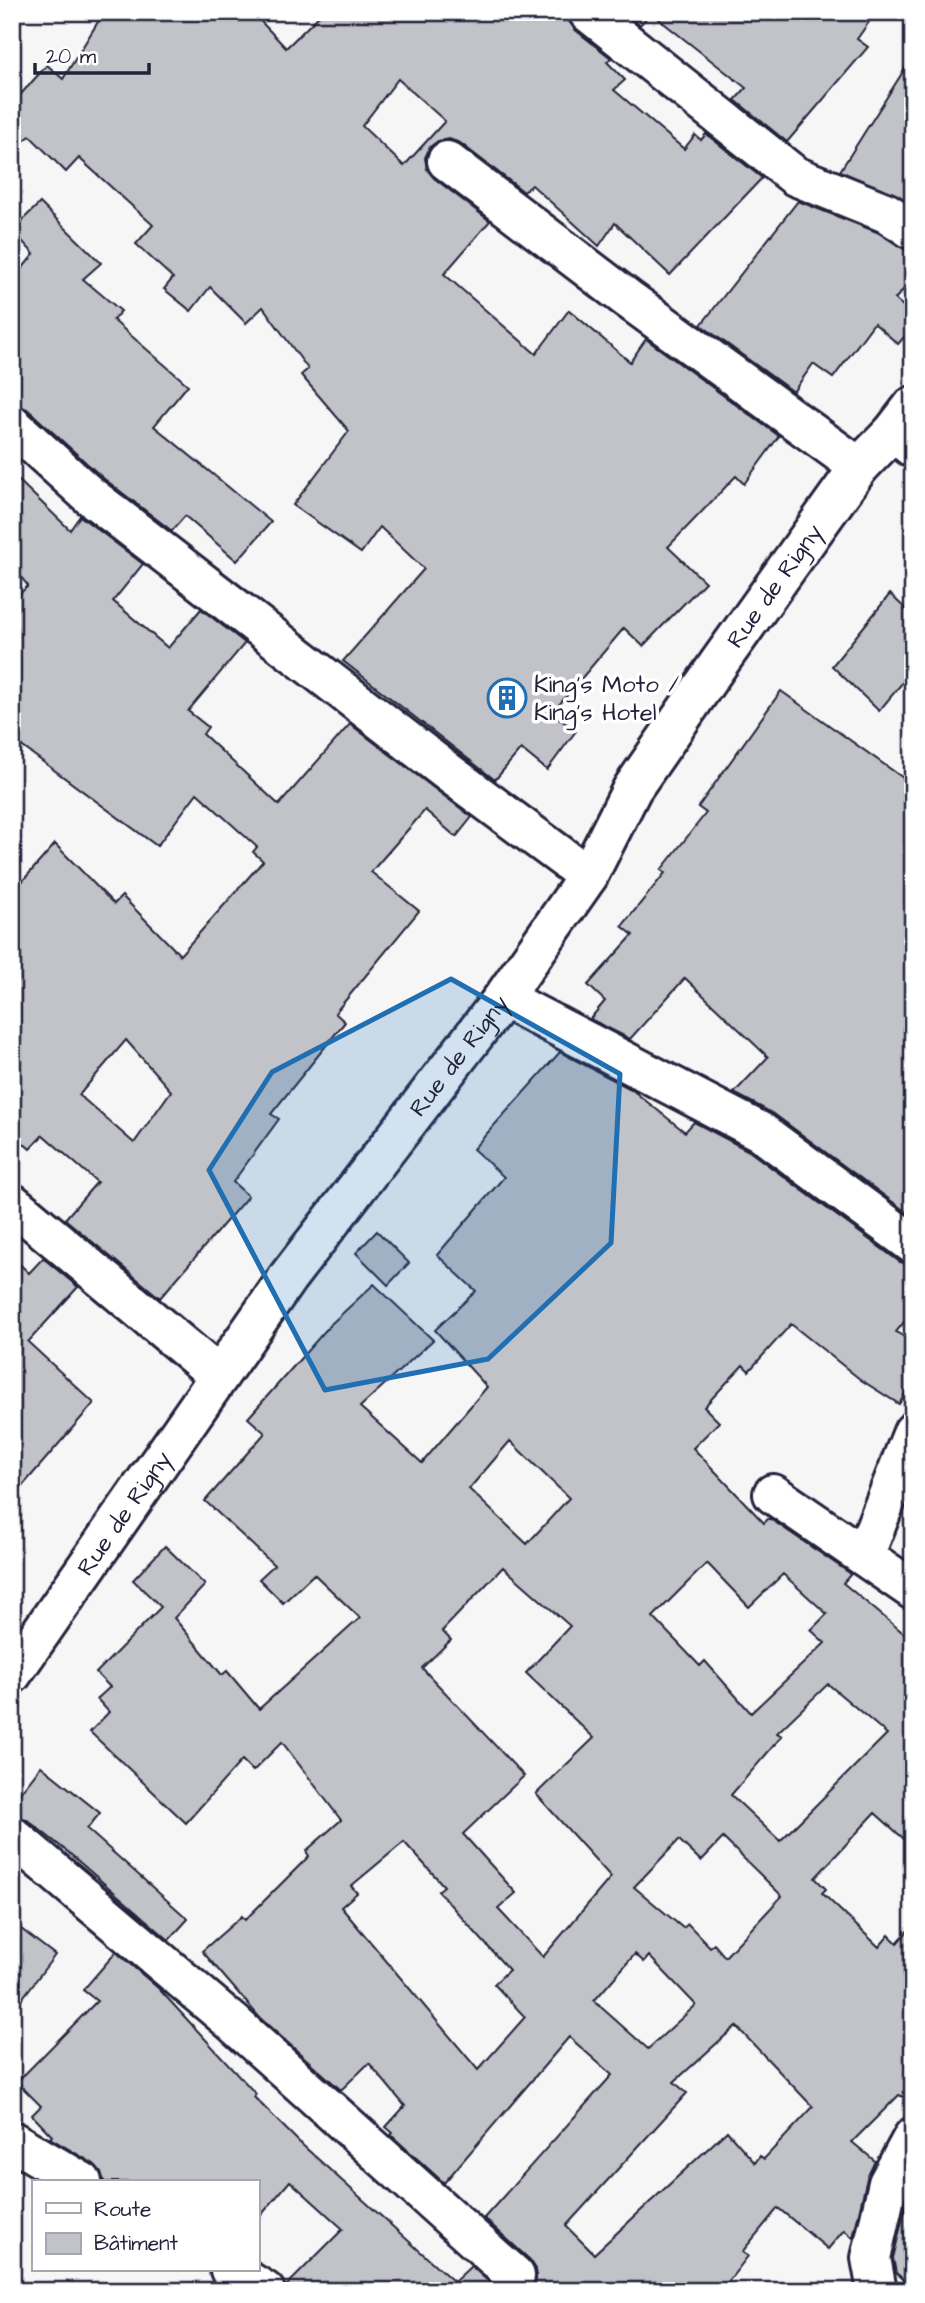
<svg xmlns="http://www.w3.org/2000/svg" width="925" height="2303" font-family="'Architects Daughter',sans-serif">
	<style>
		.building { fill: #c2c2c9; stroke: #22223b; stroke-width: 2; fill-rule: evenodd }
		.lines { fill: none; stroke-linecap: round; stroke-linejoin: round }
		.minor-casing { stroke: #22223b; stroke-width: 44 }
		.primary-casing { stroke: #22223b; stroke-width: 44 }
		.minor { stroke: #fff; stroke-width: 38 }
		.primary { stroke: #fff; stroke-width: 38 }
		.marked { fill: #1f6fb2; fill-opacity: 0.2; stroke: #1f6fb2; stroke-width: 5; stroke-linejoin: round }
		.labels { text-anchor: middle; stroke-width: 7; stroke-linejoin: round; paint-order: stroke }
		.street-label { font-size: 24px; fill: #22223b; stroke: #fff }
		.poi-label { font-size: 24px; fill: #22223b; stroke: #fff; text-anchor: start }
	</style>
	<rect width="100%" height="100%" fill="#f6f6f7"/>
	<filter id="ink" filterUnits="userSpaceOnUse"><feTurbulence type="fractalNoise" baseFrequency=".0143" numOctaves="2"/><feDisplacementMap in="SourceGraphic" scale="14" xChannelSelector="R" yChannelSelector="G"/><feConvolveMatrix kernelMatrix="1 2 1 2 8 2 1 2 1" color-interpolation-filters="sRGB"/></filter>
	<g filter="url(#ink)">
		<!-- building -->
		<g class="building">
			<path d="M104,12h148l34,36 37,-36h244l7,17 37,29 -4,4 18,18 -11,10 70,59 11,-14 6,5 5,-6 56,44 -92,97 -55,-52 -16,23 -67,-61 -8,7 -64,-49 -11,-4 -11,2 -8,6 -5,11 2,11 7,9 56,43 -46,53 92,80 33,-44 61,52 16,-23 133,97 -35,48 -8,-8 -68,71 37,35 -62,64 -19,-18 -72,85 24,18 -29,39 -26,-21 -26,31 -152,-119 81,-92 -44,-42 -19,26 -68,-48 56,-74 -48,-56 7,-6 -45,-62 -17,16 -36,-36 -19,24 -27,-22 9,-11 -37,-34 17,-19 -74,-67 -13,14 -36,-36 -18,14v-46l35,-39 16,14zM398,79l47,42 -41,45 -42,-40z"/>
			<path d="M624,12h252l-19,27 11,8 -81,95 -52,-42 11,-12 -95,-75 -11,12z"/>
			<path d="M913,56v137l-5,8 -68,-30z"/>
			<path d="M798,201l79,31 36,21v26l-18,20 18,16v12l-15,17 -24,-21 -41,55 -20,-14 -20,28 -92,-67z"/>
			<path d="M40,203l61,60 -18,16 38,32 -8,9 75,65 -34,41 117,96 -34,39 -52,-45 -13,15 -69,-53 -76,-69 -15,-5v-123l22,-27 -22,-24z"/>
			<path d="M12,474l58,56 10,-14 63,48 -30,37 55,47 33,-39 44,34 -57,68 20,16 -5,7 76,71 71,-81 122,93 -16,20 -31,-27 -54,62 48,39 -84,102 10,9 -74,92 8,5 -46,63 15,14 -88,102 -95,-79 32,-37 -54,-47 -13,14 -18,-16v-240l43,-49 59,60 8,-8 58,59 83,-94 -10,-9 4,-5 -60,-54 -40,53 -145,-107v-138l16,-15 -16,-20zM126,1040l45,51 -37,52 -55,-48z"/>
			<path d="M890,594l23,22v54l-34,41 -47,-45z"/>
			<path d="M781,691l132,94v432l-139,-103 -40,-21 34,-36 -83,-79 -55,61 -40,-20 15,-18 -17,-16 45,-50 -11,-9 43,-53 -4,-3 45,-57 -8,-6z"/>
			<path d="M560,1052l71,37 54,43 9,-10 55,29 151,111 13,3v46l-17,21 17,10v39l-14,23 -38,-24 -70,-56 -42,47 -6,-6 -39,42 15,15 -26,26 71,75 5,-5 82,56 -8,9 70,58v206l-38,-34 -60,65 11,11 -4,4 57,54 10,-12 8,8 16,-18v176l-14,-6 -47,47 23,19 -8,17 -14,60 -9,-8 -16,19 -50,-41 -36,44 6,4 -27,35h-190l5,-11v-11l-6,-9 -46,-42 128,-143 -43,-38 -125,146 -53,-48 2,-2 -7,-6 19,-21 -36,-43 -28,27 -81,-72 -58,-67 40,-35 3,4 64,-64 -3,-5 35,-31 -59,-78 -29,29 -11,-11 -56,63 -96,-91 19,-20 -12,-13 13,-12 -14,-14 65,-66 -28,-27 32,-34 40,39 -31,33 48,57 5,-4 32,38 101,-91 -46,-44 -31,29 -24,-24 15,-14 -69,-64 60,-68 -17,-15 83,-94 43,-40 59,56 -73,67 62,56 65,-76 -52,-57 41,-39 -39,-36 67,-78 -31,-28zM510,1441l59,57 -42,46 -58,-55zM707,1563l42,44 34,-33 44,40 -16,16 14,13 -74,70 -46,-52 -5,5 -47,-49zM503,1567l67,59 -44,47 68,65 -58,56 75,83 -68,80 -45,-48 18,-16 -53,-59 61,-58 -102,-108 29,-28 -9,-9zM828,1684l59,50 -107,107 -49,-46 51,-59 -5,-3zM723,1838l59,58 -57,61 -11,-13 -4,3 -22,-23 -5,4 -49,-41 45,-47 22,21zM404,1842l40,44 -6,5 71,79 -15,14 31,33 -47,53 -137,-163 16,-14 -6,-7zM635,1954l9,8 5,-6 47,49 -48,44 -54,-48zM736,2026l77,81 -49,52 -4,-3 -5,7 -28,-32 -133,123 -28,-28 121,-133 -13,-11z"/>
			<path d="M377,1231l32,32 -21,22 -32,-32z"/>
			<path d="M12,1257l17,16 14,-15 35,29 -50,55 66,61 -82,95z"/>
			<path d="M41,1766l59,47 -13,16 101,90 -19,21 -100,-87 -43,-34 -14,-4v-12z"/>
			<path d="M12,1922l43,33 -43,57z"/>
			<path d="M116,1952l42,36 98,106 -2,3 45,45 155,140 17,-16 28,25h-212l-1,-5 57,-57 -53,-48 -33,39v-38h-153l-3,-10 -7,-8 -44,-26 2,-2 -20,-21 9,-9 -24,-24 80,-81 -14,-11z"/>
			<path d="M910,2189l3,3v95l-17,-14 -3,-15z"/>
		</g>
		<g class="lines">
			<defs>
				<g id="minor">
					<path d="M588,12l207,164 92,37 26,17"/>
					<path d="M447,161l181,138 231,168"/>
					<path d="M12,425l77,70 360,278 139,103"/>
					<path d="M893,432l20,16"/>
					<path d="M503,998l258,134 152,112"/>
					<path d="M12,1203l207,173"/>
					<path d="M773,1494l140,96"/>
					<path d="M864,1556l49,-124"/>
					<path d="M12,1836l219,185 284,255"/>
					<path d="M12,2141l70,41"/>
					<path d="M230,2270l35,21"/>
					<path d="M877,2291l-6,-33 17,-75 25,-46"/>
				</g>
				<g id="primary">
					<path id="s1" d="M12,1674l276,-397 215,-279 85,-122 44,-87 87,-126 140,-196 34,-35 20,-26"/>
				</g>
			</defs>
			<!-- minor casing -->
			<use href="#minor" class="minor-casing"/>
			<!-- primary casing -->
			<use href="#primary" class="primary-casing"/>
			<!-- minor -->
			<use href="#minor" class="minor"/>
			<!-- primary -->
			<use href="#primary" class="primary"/>
		</g>
	</g>
	<!-- marked area -->
	<path class="marked" d="M451,979l169,95 -9,169 -123,116 -163,31 -116,-220 63,-98z"/>
	<!-- icons -->
	<defs>
		<symbol id="building-ring" viewBox="-11 -11 22 22"><circle r="9.5" fill="#fff" stroke="#1f6fb2" stroke-width="1.5"/><path d="M-4-6H4V6H1V3H-1V6H-4ZM-2.5-4.3h1.7v1.8h-1.7ZM.8-4.3h1.7v1.8H.8ZM-2.5-1h1.7V.8h-1.7ZM.8-1h1.7V.8H.8Z" fill="#1f6fb2"/></symbol>
	</defs>
	<g fill-rule="evenodd">
		<use href="#building-ring" x="485" y="676" width="44" height="44"/>
	</g>
	<g class="labels">
		<!-- street labels -->
		<g class="street-label">
			<text dy="8" stroke="none"><textPath href="#s1" startOffset="1330">Rue de Rigny</textPath></text>
			<text dy="8" stroke="none"><textPath href="#s1" startOffset="763">Rue de Rigny</textPath></text>
			<text dy="8" stroke="none"><textPath href="#s1" startOffset="196">Rue de Rigny</textPath></text>
		</g>
		<!-- poi labels -->
		<g class="poi-label">
			<text x="534" y="692">King's Moto /<tspan x="534" dy="28">King's Hotel</tspan></text>
		</g>
	</g>
	<!-- margin -->
	<rect width="925" height="2303" fill="none" stroke="#fff" stroke-width="42"/>
	<rect x="21" y="21" width="883" height="2261" fill="none" stroke="#22223b" stroke-width="2.5" filter="url(#ink)"/>
	<!-- legend -->
	<rect x="32" y="2180" width="228" height="91" fill="#ffffff" stroke="#a7a7b1" stroke-width="2"/>
	<rect x="46" y="2203" width="35" height="10" fill="#ffffff" stroke="#a7a7b1" stroke-width="2"/>
	<text x="94" y="2216" font-size="21" fill="#22223b">Route</text>
	<rect x="46" y="2233" width="35" height="21" fill="#c2c2c9" stroke="#a7a7b1" stroke-width="2"/>
	<text x="94" y="2250" font-size="21" fill="#22223b">Bâtiment</text>
	<!-- scale -->
	<path d="M35 63v10h114v-10" fill="none" stroke="#22223b" stroke-width="3.5"/>
	<text x="46" y="63" font-size="21" fill="#22223b" stroke="#ffffff" stroke-width="5" paint-order="stroke">20 m</text>
</svg>
